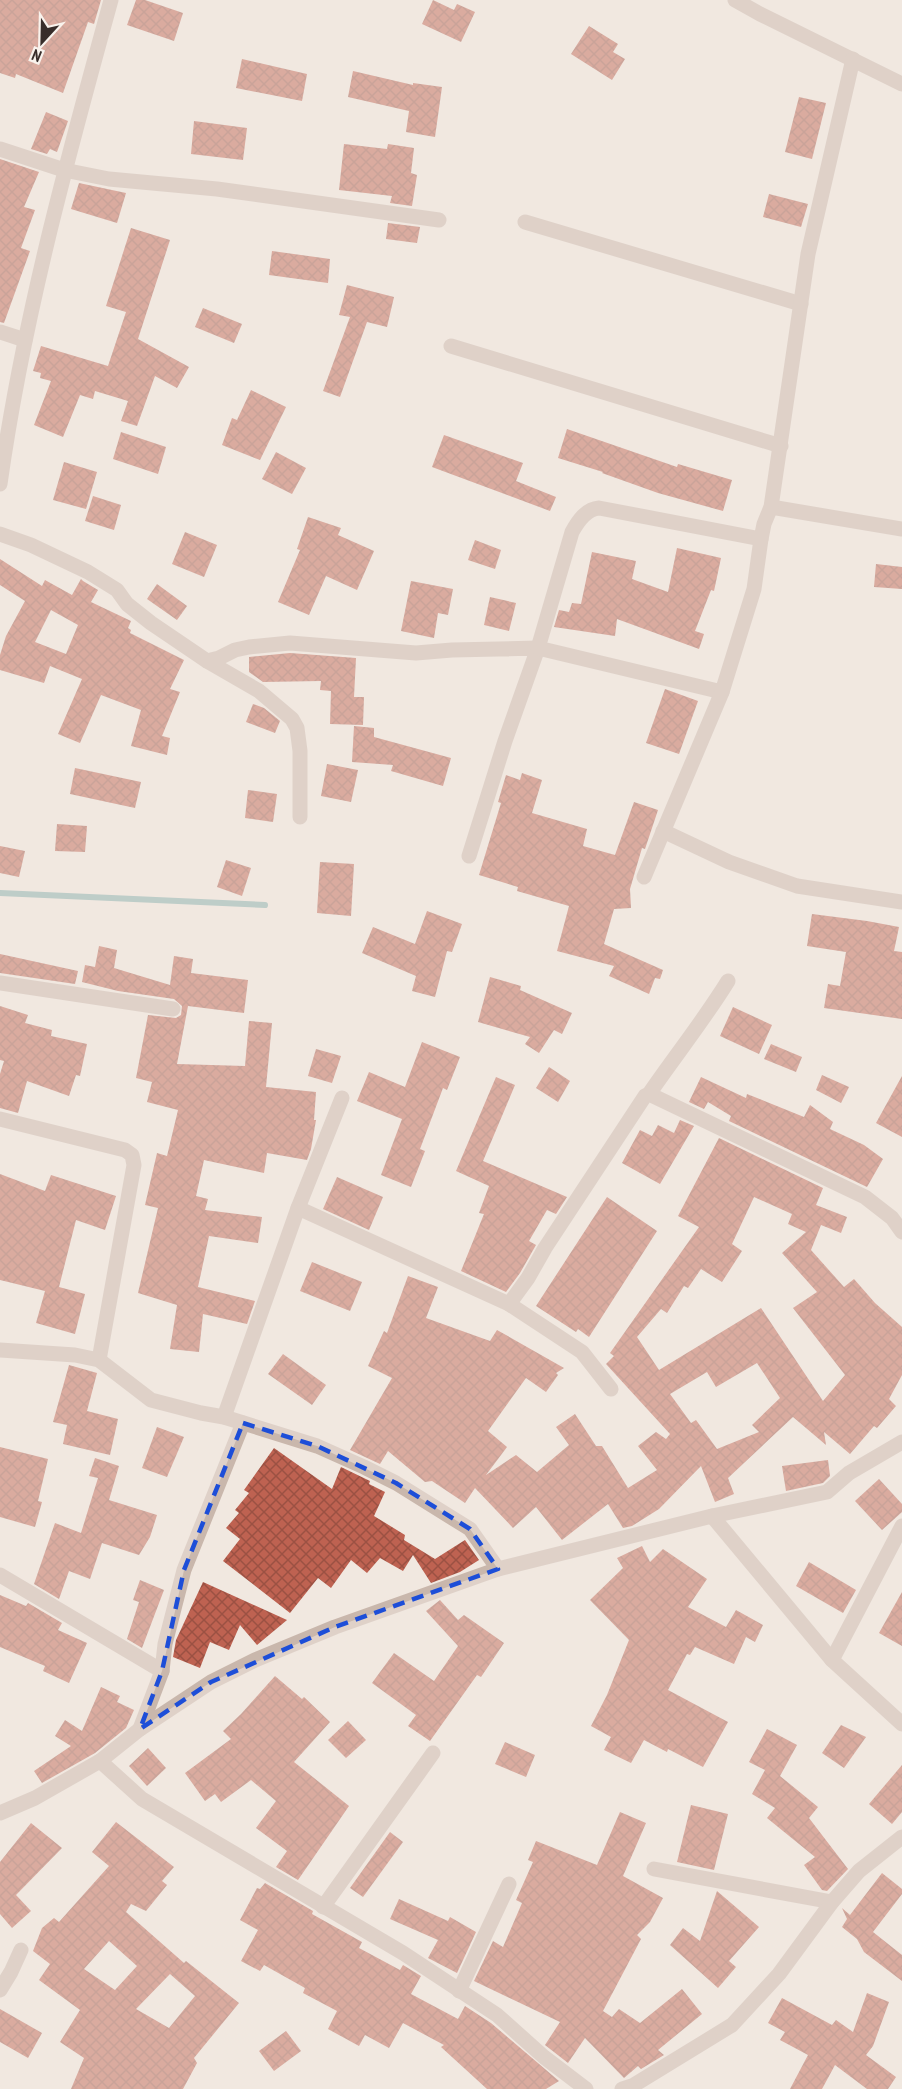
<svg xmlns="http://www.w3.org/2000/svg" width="902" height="2089" font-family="'PT Sans Narrow',sans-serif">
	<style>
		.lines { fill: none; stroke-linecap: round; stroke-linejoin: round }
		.stream { stroke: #80adab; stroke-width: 6 }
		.building { fill: url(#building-cross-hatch); fill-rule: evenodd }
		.minor { stroke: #c9b7ac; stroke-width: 15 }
		.marked { fill: none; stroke: #1d4ed8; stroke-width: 4.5; stroke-dasharray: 12 8; stroke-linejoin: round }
	</style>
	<defs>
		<pattern id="building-cross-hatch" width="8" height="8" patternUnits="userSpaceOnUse" patternTransform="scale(1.5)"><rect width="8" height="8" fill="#be6251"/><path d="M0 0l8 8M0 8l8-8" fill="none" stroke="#9b5143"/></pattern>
	</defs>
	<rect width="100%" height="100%" fill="#f1e8e0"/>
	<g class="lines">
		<!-- stream -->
		<path class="stream" d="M0,893l265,12"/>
	</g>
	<!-- building -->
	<g class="building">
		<path d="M0,0h101l-7,24 -6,-2 -25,71 -47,-19 -1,4 -15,-5z"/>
		<path d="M136,0h9l38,13 -9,28 -47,-16z"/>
		<path d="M433,0l21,10 3,-6 18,8 -14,30 -39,-18z"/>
		<path d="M589,26l29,18 -5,8 12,7 -13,21 -41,-26z"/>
		<path d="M242,59l65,15 -5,27 -66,-13z"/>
		<path d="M353,71l60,14v-2l29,4 -7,50 -29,-5 3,-21 -61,-14z"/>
		<path d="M799,97l27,6 -14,56 -27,-7z"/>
		<path d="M46,112l22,9 -11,31 -7,-3 -3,5 -16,-5z"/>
		<path d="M194,121l53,7 -4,32 -52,-6z"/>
		<path d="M344,144l43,5 1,-5 26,4 -3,25 6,2 -5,31 -22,-3 2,-7 -53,-6z"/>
		<path d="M0,159l39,13 -15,35 11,3 -14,38 9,3 -26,72 -4,-1z"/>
		<path d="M79,183l47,10 -9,30 -46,-14z"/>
		<path d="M769,194l39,10 -7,23 -38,-10z"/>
		<path d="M388,223l32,4 -3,16 -31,-4z"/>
		<path d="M131,228l39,12 -32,99 51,28 -12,21 -22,-12 -18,50 -16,-5 7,-20 -33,-10 -2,8 -13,-4 -17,42 -29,-12 17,-44 -11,-3 1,-5 -8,-2 8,-25 67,20 18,-54 -20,-6z"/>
		<path d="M272,251l58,8 -2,24 -59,-8z"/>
		<path d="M347,285l47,12 -7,30 -20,-5 -27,75 -17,-6 27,-74 -11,-2z"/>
		<path d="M203,308l39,16 -8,19 -39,-16z"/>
		<path d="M251,390l35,17 -26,53 -38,-15 10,-27 5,2z"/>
		<path d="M567,429l110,38 1,-3 54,16 -9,31 -65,-18 -56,-20 1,-1 -45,-14z"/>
		<path d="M121,432l45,15 -8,27 -45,-15z"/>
		<path d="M444,435l79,28 -7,18 40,16 -6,14 -118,-44z"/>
		<path d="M276,452l30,16 -14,26 -30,-15z"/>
		<path d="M64,462l33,10 -11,37 -33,-9z"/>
		<path d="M93,496l28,9 -7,25 -29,-9z"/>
		<path d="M308,517l33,11 -3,7 36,16 -17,39 -31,-14 -17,39 -31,-13 22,-52 -3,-1z"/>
		<path d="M185,532l32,13 -13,32 -32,-13z"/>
		<path d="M475,540l26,10 -6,19 -27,-9z"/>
		<path d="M677,548l44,10 -7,33 -3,-1 -16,41 9,3 -5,15 -82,-30 -2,17 -61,-9 5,-17 10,2 3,-9 9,1 11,-52 44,9 -4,18 36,13z"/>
		<path d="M0,559l42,27 3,-6 27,15 9,-16 2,2 15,9 -7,12 40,19 -3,7 3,2 -1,3 54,27 -14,29 10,3 -18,44 8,2 -3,17 -36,-9 10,-36 -40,-15 -21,48 -22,-9 24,-55 -32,-13 -6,17 -44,-13v-15l6,-19 19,-35 -25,-16zM51,610l27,15 -12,29 -31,-12z"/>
		<path d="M876,564l26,3v22l-28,-2z"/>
		<path d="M411,581l42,8 -5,26 -10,-2 -4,25 -33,-7z"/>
		<path d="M157,584l30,22 -10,14 -30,-21z"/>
		<path d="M490,597l26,6 -7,28 -25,-6z"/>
		<path d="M290,653l66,5 -2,39h10l-1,28 -33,-1 1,-33 -11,-1 1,-9 -58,1 -14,-10v-15z"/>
		<path d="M665,689l33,12 -19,53 -33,-11z"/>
		<path d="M253,704l11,4 16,13 -5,12 -29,-11z"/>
		<path d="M354,726l20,2v9l77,21 -8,28 -52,-15 2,-6 -41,-3z"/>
		<path d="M327,764l31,6 -7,32 -30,-6z"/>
		<path d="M75,768l66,14 -6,26 -65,-14z"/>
		<path d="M522,773l20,7 -10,33 55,16 -4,17 32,9 19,-53 24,8 -13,39 -3,-1 -12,41 1,19 -17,1 -10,35 59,26 -3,9 -5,-1 -6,16 -40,-18 5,-10 -57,-15 12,-45 -52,-15 1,-4 -39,-12 22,-72 -3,-1 8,-27 14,5z"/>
		<path d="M248,790l29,4 -4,28 -28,-4z"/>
		<path d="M57,824l30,2 -2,26 -30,-1z"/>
		<path d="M0,846l25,5 -6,26 -19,-4z"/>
		<path d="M226,860l25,8 -9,28 -25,-9z"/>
		<path d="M320,862l34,2 -3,52 -34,-3z"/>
		<path d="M427,911l35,13 -10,28 -5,-1 -12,46 -23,-6 4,-15 -54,-23 11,-26 42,17z"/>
		<path d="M812,914l55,7 32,6 -5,24 8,1v67l-78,-11 4,-24 12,2 6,-34 -39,-6z"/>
		<path d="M99,946l18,4 -3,18 56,17 4,-29 19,3 -2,14 57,7 -4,33 -56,-7 -11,58 68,2 4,-45 23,2 -6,64 50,5 -2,28h2l-5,29 -4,11 -40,-7 -3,20 -60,-13 -8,36 12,3 -3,11 57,7 -4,26 -49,-7 -11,51 57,14 -8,23 -44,-10 -4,38 -29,-3 7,-44 -39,-12 20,-85 -13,-3 12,-52 10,3 11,-46 -31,-8 5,-20 -16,-4 12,-63 28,3 5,-3 1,-9 -8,-7 -56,-8 -36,-9 3,-17 10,2z"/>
		<path d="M0,954l78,17 -3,13 -75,-11z"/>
		<path d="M490,977l31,9 -1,4 52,23 -10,21 -8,-4 -15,23 -14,-9 5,-7 -52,-15z"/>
		<path d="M0,1006l28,9 -3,8 27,7 -1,6 36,8 -7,32 -4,-1 -7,21 -42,-15 -9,32 -18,-5v-34l4,-13 -4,-1z"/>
		<path d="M733,1007l39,18 -13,29 -39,-18z"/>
		<path d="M422,1042l38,15 -13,33 -4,-2 -23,61 5,2 -14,36 -30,-12 21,-56 -45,-18 12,-29 36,15z"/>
		<path d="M771,1044l31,13 -6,15 -32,-13z"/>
		<path d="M316,1049l25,7 -9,27 -24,-7z"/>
		<path d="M549,1067l21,14 -12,21 -22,-14z"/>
		<path d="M822,1075l27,12 -8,16 -25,-13z"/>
		<path d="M902,1076v61l-26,-14z"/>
		<path d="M496,1077l19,8 -32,76 84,36 -11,17 -9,-4 -18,31 7,4 -16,28 -14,19 -45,-21 23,-57 -5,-1 10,-27 -33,-15z"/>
		<path d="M701,1077l45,21 1,-4 57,23 6,-12 23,17 -3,7 34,16 19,14 -16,28 -138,-66 2,-5 -23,-14 -4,7 -15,-7z"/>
		<path d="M680,1120l14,6 -34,58 -38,-21 18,-33 12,6 6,-11 16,8z"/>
		<path d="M719,1138l104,50 -7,17 31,12 -6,16 -20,-8 -10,25 33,37 10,-8 21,24 27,24v48l-13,24 7,7 -19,22 -3,-2 -24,28 -26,-22 2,13 -33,-28 -65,61 6,16 -19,8 -14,-36 -42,43 -27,17 -9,2 -15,-24 -46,36 -26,-33 -23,21 -38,-40 -10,15 -33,-22 -7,1 -37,-31 -8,13 -30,-14 42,-72 -24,-12 16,-35 3,2 21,-57 30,11 -12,31 64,23 7,-11 67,38 -8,5 2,2 -12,17 -20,-14 -38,53 19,16 -21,28 30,-20 21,17 32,-27 -13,-18 19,-13 21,32h6l26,42 29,-18 -19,-24 18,-14 10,7 4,-5 -64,-70 8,-8 -4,-3 89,-126 -21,-11zM754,1197l38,17 -4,10 18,8 -24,21 35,39 -24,16 52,67 -22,26 -62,-93 -102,62 -22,-33 24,-28 6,4 17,-27 4,2 13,-19 21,13 20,-31 -10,-7zM757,1363l23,35 -28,27 7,7 -42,17 -21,-29 -5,3 -21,-29 37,-22 9,15z"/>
		<path d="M0,1174l45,17 6,-16 65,21 -11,34 -29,-10 -17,67 26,7 -10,40 -39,-11 9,-32 -45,-11z"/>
		<path d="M337,1177l46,20 -14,33 -46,-21z"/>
		<path d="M607,1197l50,34 -68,106 -11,-8 -2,3 -40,-26z"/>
		<path d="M312,1262l50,20 -12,29 -50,-20z"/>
		<path d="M283,1354l43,31 -14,20 -44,-31z"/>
		<path d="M69,1365l28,8 -10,38 31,8 -8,36 -47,-11 4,-19 -14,-3z"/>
		<path d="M157,1427l27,10 -17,40 -25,-9z"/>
		<path d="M0,1447l48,12 -10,42 4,1 -7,25 -35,-10z"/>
		<path d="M274,1448l58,41 9,-22 29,14 -1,3 16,8 -11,24 31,19 -1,5 31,19 30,-19 14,20 -19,12 -29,11 -18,-28 -10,16 -23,-13 -13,15 -16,-13 -20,28 -13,-10 -28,35 -67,-52 17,-22 -14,-11 13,-15 -4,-3 14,-17 -5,-3z"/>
		<path d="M95,1458l24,8 -10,34 48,15 -7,22 -11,18 -37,-12 -12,36 -21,-8 -10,28 -25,-15 21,-61 26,10 17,-55 -9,-2z"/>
		<path d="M828,1460l2,16 -7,7 -37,8 -4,-25z"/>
		<path d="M879,1479l23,25v8l-20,18 -27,-29z"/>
		<path d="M642,1546l8,16 13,-13 44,30 -19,28 38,20 10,-17 27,15 -8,17 -9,-5 -12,27 -39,-17 -5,8 -3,-1 -19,36 60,32 -25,45 -35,-18 -1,3 -23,-12 -13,23 -27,-13 7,-13 -20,-11 16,-31 22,-55 -39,-40 33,-32 -6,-10z"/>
		<path d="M809,1562l47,28 -13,23 -47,-27z"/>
		<path d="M140,1580l24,10 -22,58 -15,-9 12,-37 -6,-2z"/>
		<path d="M203,1582l84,38 -30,25 -17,-20 -11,25 -19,-8 -10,26 -27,-11 3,-17z"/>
		<path d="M902,1592v54l-23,-13z"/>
		<path d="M0,1595l26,11 2,-3 34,20 -4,7 29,13 -18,40 -26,-12 2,-5 -45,-19z"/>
		<path d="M440,1600l18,20 6,-5 40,28 -23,34 -4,-2 -47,66 -22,-15 8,-11 -44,-32 22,-30 40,28 24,-35 -32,-35z"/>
		<path d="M275,1676l27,23 2,-2 26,25 -36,40 55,44 -51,74 -22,-13 11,-16 -31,-23 20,-27 -25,-21 -30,22 -6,-8 -10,7 -20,-28 46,-34 -8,-8 18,-17z"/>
		<path d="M101,1687l19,9 -3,6 17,8 -8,18 -31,25 -53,30 -8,-12 37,-25 -16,-10 10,-16 17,11z"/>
		<path d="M348,1721l18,19 -20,18 -18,-18z"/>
		<path d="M841,1725l25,12 -22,31 -22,-15z"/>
		<path d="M767,1729l30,16 -17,31 38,31 -9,11 39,51 -21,22 -5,-1 -18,-25 11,-8 -48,-39 8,-10 -23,-14 13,-24 -16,-8z"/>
		<path d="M505,1742l30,13 -9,22 -31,-13z"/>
		<path d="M148,1748l18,20 -19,18 -18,-20z"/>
		<path d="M902,1765v47l-10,12 -23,-20z"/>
		<path d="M691,1805l37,9 -14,56 -37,-8z"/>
		<path d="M620,1812l26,11 -23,53 40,22 -13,24 -13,13 4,4 -38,72 9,6 7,-8 21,14 42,-34 20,25 -44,36 6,5 -23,14 -3,-3 -14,12 -39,-40 -17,25 -23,-18 15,-23 -86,-41 19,-40 10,6 19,-44 -6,-3 17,-38 -5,-2 8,-19 61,24z"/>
		<path d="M116,1822l58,45 -12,14 5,4 -21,26 -15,-7 -5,8 58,51 2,-2 53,42 -45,55 3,5 -14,26h-112l13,-31 -24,-16 20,-32 -41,-30 11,-16 -17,-13 9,-23 12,-10 5,4 50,-56 -17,-14zM109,1941l28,25 -22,24 -31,-21zM170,1974l25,22 -26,32 -33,-19z"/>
		<path d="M31,1823l31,25 -46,47 15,16 -19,17 -12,-14v-52z"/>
		<path d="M390,1832l13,10 -40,55 -13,-9z"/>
		<path d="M882,1873l20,16v5l-29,38 29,23v26l-38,-29 -7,-13 -15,-12 5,-8 -5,-11 8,7z"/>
		<path d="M265,1883l48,28 -1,3 50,28 -3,6 41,22 3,-5 18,11 -10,18 47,25 7,-13 26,17 68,58 -13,8h-59l-46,-42 3,-2 -41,-22 -14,25 -24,-13 -6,11 -31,-17 9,-18 -34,-18 2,-5 -41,-23 -4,6 -19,-10 17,-31 -18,-10 17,-32 3,1z"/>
		<path d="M717,1891l42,36 -30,34 7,6 -18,21 -48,-43 13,-17 17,13z"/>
		<path d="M399,1899l49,22 2,-4 26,15 -19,41 -29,-15 10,-18 -48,-21z"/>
		<path d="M867,1993l22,9 -16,44 -7,9 30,22 -8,12h-21l-32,-24 -13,24h-32l18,-34 -28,-15 5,-8 -17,-9 14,-25 50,27 4,-5 17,12z"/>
		<path d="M0,2009l42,24 -14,25 -28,-16z"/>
		<path d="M286,2031l15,20 -27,20 -15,-20z"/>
	</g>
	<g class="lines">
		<!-- minor -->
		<g class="minor">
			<path d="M735,0l25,14 142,70"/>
			<path d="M0,149l64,21 45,9 108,10 222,31"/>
			<path d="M525,222l276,82"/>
			<path d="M0,332l25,8"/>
			<path d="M451,346l330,100"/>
			<path d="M0,484c23,-164 67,-324 111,-484"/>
			<path d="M771,507l131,22"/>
			<path d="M0,534l31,11 57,27 29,18 10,14 24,19 56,38 52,30 33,28 5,9 3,23v66"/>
			<path d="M207,661l12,-3 16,-8 14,-3 41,-4 126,10 36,-3 86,-2 -33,93 -36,115"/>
			<path d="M722,692l-184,-44 34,-116c6,-11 14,-23 27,-24l162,31"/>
			<path d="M663,831l66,31 68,24 105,16"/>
			<path d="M644,877l78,-185 32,-103 7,-50 3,-15 7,-17 37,-253 45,-195"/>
			<path d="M0,983l173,26"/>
			<path d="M649,1094l216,103 27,21 10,14"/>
			<path d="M0,1119l125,31 7,5 2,10 -35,195"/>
			<path d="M298,1208l44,-110"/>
			<path d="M509,1304l73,48 29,37"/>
			<path d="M0,1350l75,5 24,5 52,40 50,13 23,4 93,29 47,21 32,16 74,46 28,40"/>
			<path d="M224,1417l74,-209 211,96 19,-26 17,-30 100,-152 4,-2c26,-38 55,-74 79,-113"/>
			<path d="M712,1516l120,144"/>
			<path d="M902,1526l-70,134 70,64"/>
			<path d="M0,1575l162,96"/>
			<path d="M140,1729l22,-58 3,-27 19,-74 59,-147"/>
			<path d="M100,1761l42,38 261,154 94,62 47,42 42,32"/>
			<path d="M0,1813l35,-15 65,-37 40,-32 71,-47 44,-22 80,-33 163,-58 214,-53 115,-24 22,-19 53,-31"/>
			<path d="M654,1869l178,33"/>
			<path d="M323,1907l110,-154"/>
			<path d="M0,1990l11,-18 10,-22"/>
			<path d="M459,1991l50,-107"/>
			<path d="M622,2089l12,-4 98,-60 47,-51 53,-72 27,-31 43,-34"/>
		</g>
	</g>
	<!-- marked area -->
	<path d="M0 0H902V2089H0ZM243,1423l74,23 79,37 74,46 28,40 -163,58 -124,55 -71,47 22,-58 22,-101z" fill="#f1e8e0" fill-opacity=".55" fill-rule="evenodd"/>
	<path class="marked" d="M243,1423l74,23 79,37 74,46 28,40 -163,58 -124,55 -71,47 22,-58 22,-101z"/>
	<!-- north arrow -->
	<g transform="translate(42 42) rotate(202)" stroke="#f9f2ec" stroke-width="4.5" paint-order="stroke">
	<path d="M0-4.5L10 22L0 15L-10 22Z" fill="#382d2a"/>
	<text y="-9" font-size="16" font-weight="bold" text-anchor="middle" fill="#382d2a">N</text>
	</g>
</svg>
